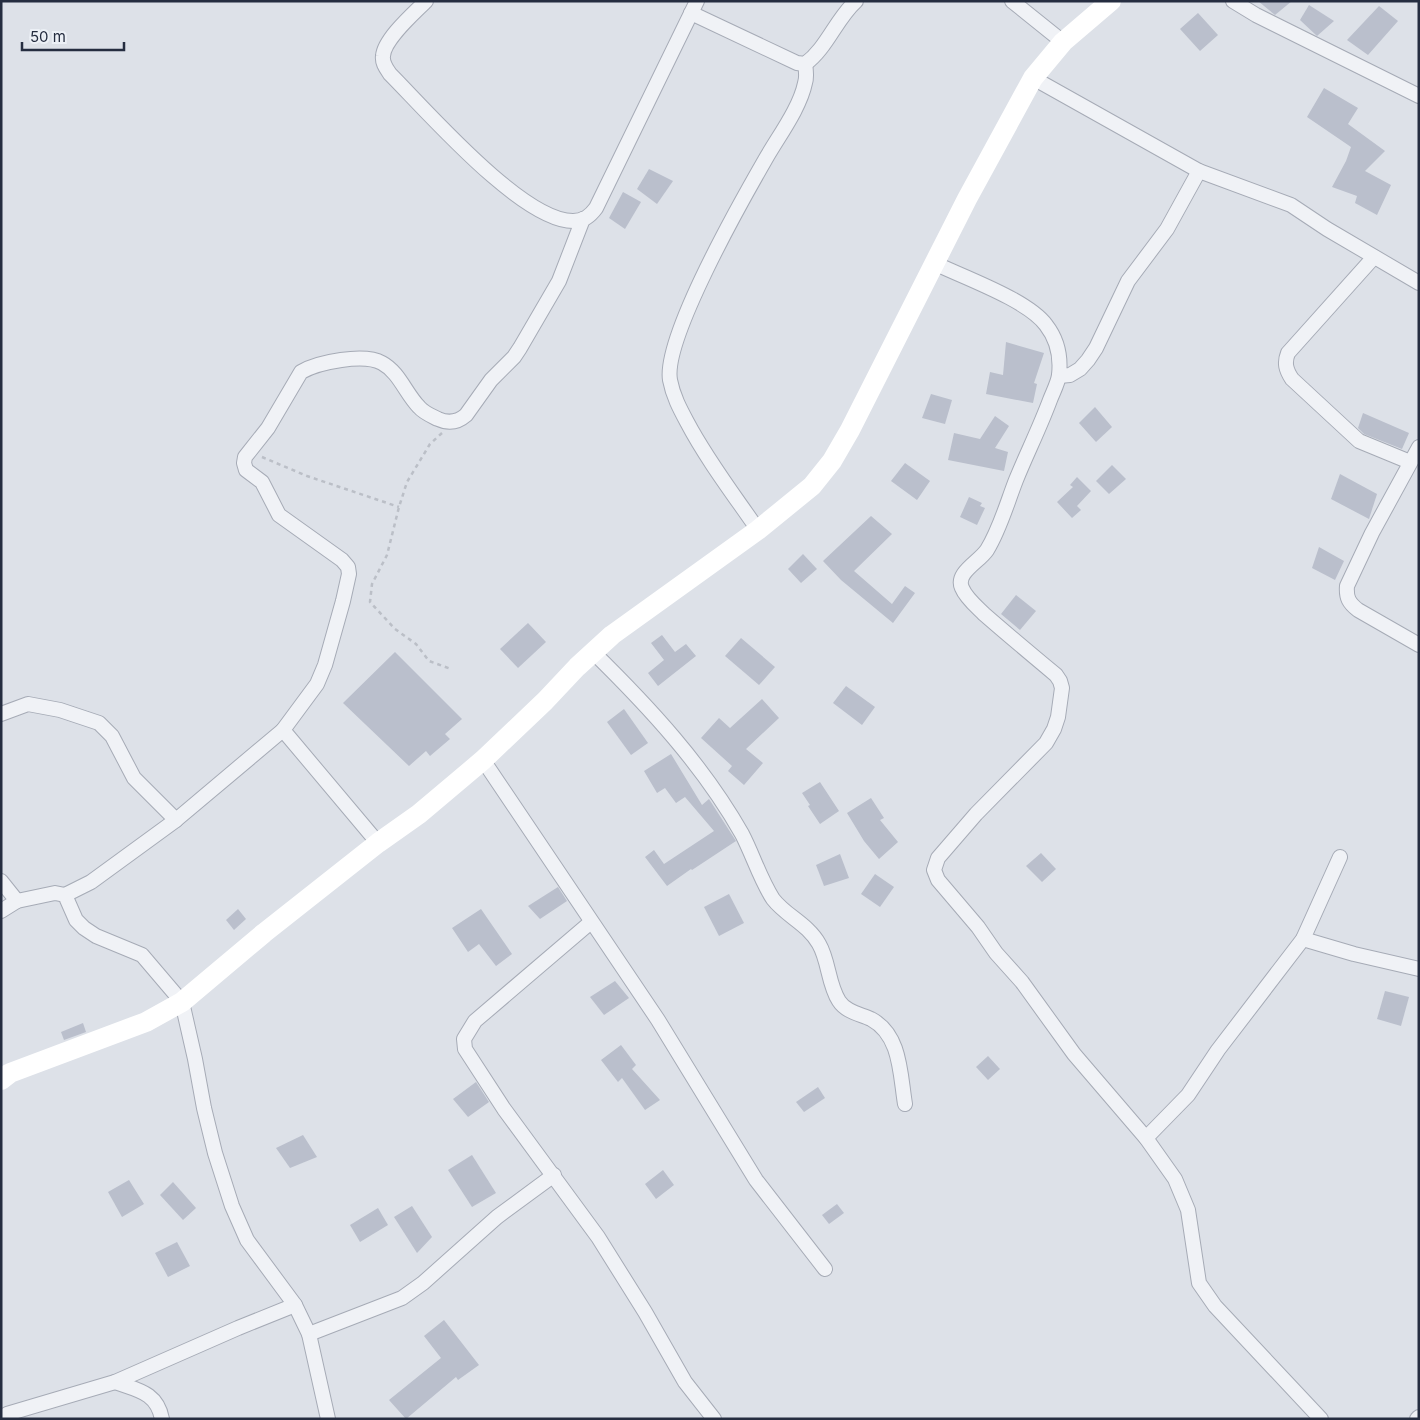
<svg xmlns="http://www.w3.org/2000/svg" width="1420" height="1420" font-family="Inter,sans-serif">
	<style>
		.building { fill: #babfcc }
		.lines { fill: none; stroke-linecap: round; stroke-linejoin: round }
		.street-casing { stroke: #a6abb6; stroke-width: 16 }
		.path { stroke: #bbbfc7; stroke-width: 2.5; stroke-dasharray: 4 4; stroke-linecap: butt }
		.street { stroke: #f0f2f6; stroke-width: 14 }
		.secondary { stroke: #fff; stroke-width: 20 }
	</style>
	<rect width="100%" height="100%" fill="#dde1e8"/>
	<!-- building -->
	<g class="building">
		<path d="M1258,1h34l-17,14z"/>
		<path d="M1309,5l25,16 -17,15 -17,-16z"/>
		<path d="M1379,6l19,15 -30,34 -21,-15z"/>
		<path d="M1198,13l20,22 -18,16 -20,-22z"/>
		<path d="M1324,88l34,20 -10,16 37,27 -20,20 26,14 -14,30 -22,-12 2,-7 -25,-9 14,-26 5,-14 -44,-30z"/>
		<path d="M649,169l24,12 -16,23 -20,-15z"/>
		<path d="M623,192l18,10 -16,27 -16,-11z"/>
		<path d="M1006,342l38,11 -10,30 3,1 -4,19 -47,-9 4,-22 13,3z"/>
		<path d="M931,394l21,6 -7,24 -23,-6z"/>
		<path d="M1095,407l17,20 -16,15 -17,-19z"/>
		<path d="M1363,413l46,20 -7,16 -38,-15 -6,-6z"/>
		<path d="M995,416l14,10 -14,22 13,4 -4,19 -56,-11 6,-27 26,6z"/>
		<path d="M905,463l25,18 -13,19 -26,-19z"/>
		<path d="M1112,465l14,14 -17,15 -13,-13z"/>
		<path d="M1340,474l37,20 -8,25 -38,-20z"/>
		<path d="M1077,477l14,14 -14,15 4,4 -9,8 -15,-16 16,-15 -3,-2z"/>
		<path d="M969,497l13,6 -2,3 5,2 -8,17 -17,-8z"/>
		<path d="M871,516l21,18 -38,37 38,33 13,-18 10,7 -22,30 -52,-43 -18,-19z"/>
		<path d="M1319,547l25,14 -9,19 -23,-12z"/>
		<path d="M803,554l14,15 -16,14 -13,-14z"/>
		<path d="M1016,595l20,16 -16,19 -19,-16z"/>
		<path d="M528,623l18,19 -28,26 -18,-19z"/>
		<path d="M662,635l13,17 11,-8 10,12 -38,30 -10,-13 16,-13 -13,-17z"/>
		<path d="M741,638l34,29 -16,18 -34,-29z"/>
		<path d="M395,652l67,67 -17,15 5,5 -20,17 -4,-5 -17,15 -66,-63z"/>
		<path d="M846,686l29,21 -13,18 -29,-22z"/>
		<path d="M762,699l17,19 -33,31 17,14 -19,22 -16,-14 4,-5 -31,-28 18,-20 11,10z"/>
		<path d="M624,709l24,34 -17,12 -24,-33z"/>
		<path d="M671,754l31,51 7,-6 27,42 -44,29 -1,-1 -24,17 -22,-29 9,-7 10,14 50,-33 -29,-34 -9,6 -11,-15 -8,5 -13,-22z"/>
		<path d="M820,782l19,29 -19,13 -12,-18 2,-1 -8,-12z"/>
		<path d="M871,798l13,20 -4,2 18,22 -19,17 -15,-18 -17,-28z"/>
		<path d="M1041,853l15,16 -14,13 -16,-16z"/>
		<path d="M840,854l9,24 -25,8 -8,-21z"/>
		<path d="M875,874l19,13 -14,20 -19,-13z"/>
		<path d="M558,887l9,14 -27,18 -12,-13z"/>
		<path d="M729,894l15,29 -25,13 -15,-29z"/>
		<path d="M238,909l8,10 -12,11 -8,-10z"/>
		<path d="M481,909l31,45 -16,12 -17,-22 -11,8 -16,-24z"/>
		<path d="M615,981l14,17 -25,17 -14,-18z"/>
		<path d="M1385,991l24,6 -8,29 -24,-7z"/>
		<path d="M83,1023l3,9 -22,8 -3,-8z"/>
		<path d="M621,1045l15,20 -4,4 28,31 -15,10 -23,-32 -4,4 -17,-22z"/>
		<path d="M988,1056l12,13 -12,11 -12,-13z"/>
		<path d="M476,1082l13,20 -21,15 -15,-18z"/>
		<path d="M818,1087l7,11 -21,14 -8,-10z"/>
		<path d="M303,1135l14,22 -27,11 -14,-20z"/>
		<path d="M472,1155l24,38 -24,14 -24,-37z"/>
		<path d="M663,1170l11,15 -18,14 -11,-15z"/>
		<path d="M129,1180l15,24 -22,13 -14,-25z"/>
		<path d="M173,1182l23,26 -13,12 -23,-25z"/>
		<path d="M837,1204l7,9 -15,11 -7,-9z"/>
		<path d="M412,1206l20,31 -15,16 -23,-36z"/>
		<path d="M378,1208l10,17 -28,17 -10,-17z"/>
		<path d="M177,1242l13,24 -22,11 -13,-24z"/>
		<path d="M444,1320l35,45 -21,15 -2,-3 -50,42 -17,-19 52,-42 -17,-22z"/>
	</g>
	<g class="lines">
		<defs>
			<g id="street">
				<path d="M426,1c-12,12 -42,38 -43,55 -1,7 3,12 7,18 36,36 132,147 183,147 11,0 17,-5 23,-13l101,-207"/>
				<path d="M1012,1l51,41"/>
				<path d="M1233,1l23,14 163,81"/>
				<path d="M691,13l106,50 8,1c22,-16 31,-45 51,-63"/>
				<path d="M1033,78l166,93 92,34 36,24 92,54"/>
				<path d="M1374,257l-86,96c-4,10 -2,17 4,26l67,62 51,21"/>
				<path d="M934,263c29,14 94,37 112,62 11,14 15,32 13,50 -1,8 -6,17 -9,25 -10,27 -23,53 -34,80 -9,23 -16,49 -29,70 -8,12 -32,23 -25,38 4,10 15,19 22,26 24,21 48,41 72,61l4,6 2,7 -4,29 -4,12 -8,14 -70,71 -38,44 -4,12 4,10 40,47 18,26 26,29 52,72 72,84 29,41 13,31 11,73 16,23 106,113"/>
				<path d="M1059,376l11,-1 10,-6 8,-9 8,-12 32,-67 39,-52 32,-58"/>
				<path d="M1419,447l-47,86 -25,53c-1,12 2,17 11,24l61,35"/>
				<path d="M758,530c-24,-35 -51,-70 -71,-108 -7,-13 -14,-26 -17,-42 -7,-41 72,-180 95,-220 13,-23 35,-52 40,-77 2,-6 1,-13 0,-19"/>
				<path d="M593,652c56,55 110,113 149,182 11,21 18,45 31,65 13,17 35,25 46,45 10,17 9,40 20,57 7,11 21,13 32,18 30,16 29,55 34,85"/>
				<path d="M1,714l27,-10 32,6 39,13 13,13 22,42 42,42"/>
				<path d="M483,760l175,260 98,160 69,89"/>
				<path d="M378,843l-95,-113 34,-46 8,-19 18,-64 6,-27 -1,-7 -6,-7 -63,-45 -17,-33 -16,-12 -2,-7 1,-6 23,-29 33,-56c17,-10 63,-19 81,-9 17,9 24,31 37,44 5,6 13,9 19,12 11,5 20,3 28,-4l25,-35 23,-23 6,-9 39,-67 24,-62"/>
				<path d="M1,881l16,20"/>
				<path d="M65,895l26,-13 85,-62 107,-90"/>
				<path d="M1,911l16,-10 38,-8 10,2 11,25 8,8 12,8 46,19 40,47 13,57 9,49 11,45 17,53 15,34 48,65 14,29 19,85"/>
				<path d="M591,922l-116,99 -11,18 1,10 39,60 94,128 47,75 40,70 29,37"/>
				<path d="M1303,939l51,15 65,15"/>
				<path d="M1146,1138l42,-43 30,-45 85,-111 37,-82"/>
				<path d="M309,1334l93,-36 21,-15 74,-66 57,-42"/>
				<path d="M115,1382c22,8 42,10 47,37"/>
				<path d="M7,1414l108,-32 123,-54 57,-23"/>
				<path d="M1417,1419l2,-2"/>
			</g>
		</defs>
		<!-- street casing -->
		<use href="#street" class="street-casing"/>
		<!-- path -->
		<g class="path">
			<path d="M442,433l-12,11 -23,38 -8,25 -12,48 -15,29 -2,18 25,27 21,15 13,17 22,8"/>
			<path d="M262,457l45,19 92,31"/>
		</g>
		<!-- street -->
		<use href="#street" class="street"/>
		<!-- secondary -->
		<path class="secondary" d="M1,1080l9,-7 136,-51 36,-20 82,-69 114,-90 41,-29 64,-54 62,-59 32,-34 35,-32 146,-105 54,-44 20,-25 18,-31 117,-231 66,-121 30,-36 48,-41"/>
	</g>
	<!-- border -->
	<rect width="1420" height="1420" fill="none" stroke="#252d40" stroke-width="5"/>
	<!-- scale -->
	<path d="M22 42v8h102v-8" fill="none" stroke="#252d40" stroke-width="2.5"/>
	<text x="30" y="42" font-size="15" fill="#252d40" stroke="#ecf0f6" stroke-width="4" paint-order="stroke">50 m</text>
</svg>
